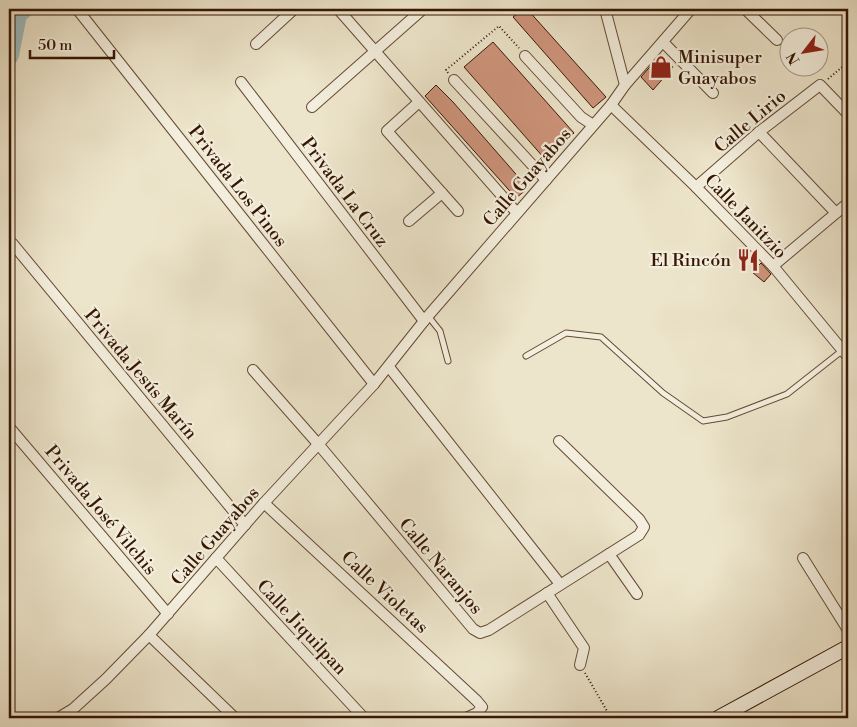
<svg xmlns="http://www.w3.org/2000/svg" width="857" height="727" font-family="'Libre Bodoni',serif">
	<style>
		.lines { fill: none; stroke-linecap: round; stroke-linejoin: round }
		.river { stroke: #9dbdc0; stroke-width: 20 }
		.building { fill: #cf947c; stroke: #361602 }
		.lane-casing { stroke: #644a34; stroke-width: 7 }
		.street-casing { stroke: #644a34; stroke-width: 12 }
		.secondary-casing { stroke: #361602; stroke-width: 16 }
		.path { stroke: #361602; stroke-width: 2; stroke-dasharray: 1 2.5; stroke-linecap: butt }
		.lane { stroke: #f3eedd; stroke-width: 5 }
		.street { stroke: #f3eedd; stroke-width: 10 }
		.secondary { stroke: #f3eedd; stroke-width: 14 }
		.labels { text-anchor: middle; stroke-width: 4.5; stroke-linejoin: round; paint-order: stroke }
		.poi-label { font-size: 18px; fill: #361602; stroke: #f3eedd; text-anchor: start }
		.street-label { font-size: 18px; fill: #361602; stroke: #f3eedd }
	</style>
	<rect width="100%" height="100%" fill="#ede5cb"/>
	<filter id="stains"><feTurbulence type="fractalNoise" baseFrequency=".004" numOctaves="4"/><feColorMatrix values="0 0 0 0 .2 0 0 0 0 .09 0 0 0 0 .02 0 0 0 .5 -.17"/></filter>
	<radialGradient id="worn" r=".72"><stop offset=".6" stop-color="#630" stop-opacity="0"/><stop offset="1" stop-color="#630" stop-opacity=".3"/></radialGradient>
	<g class="lines">
		<!-- river -->
		<path class="river" d="M9,55l8,-41 6,-5"/>
	</g>
	<!-- building -->
	<g class="building">
		<path d="M523,9h4l79,88 -13,11 -80,-91z"/>
		<path d="M493,42l81,91 -30,25 -80,-91z"/>
		<path d="M661,54l12,13 -20,23 -12,-13z"/>
		<path d="M436,85l17,17 75,86 -12,10 -91,-102z"/>
		<path d="M761,263l10,11 -7,8 -12,-10z"/>
	</g>
	<g class="lines">
		<defs>
			<g id="lane">
				<path d="M428,316l12,15 8,30"/>
				<path d="M526,356l40,-23 35,4 62,56 40,28 24,-4 60,-23 56,-44"/>
			</g>
			<g id="street">
				<path d="M77,9l297,375"/>
				<path d="M338,9l179,204"/>
				<path d="M605,9l20,76"/>
				<path d="M745,9l32,31"/>
				<path d="M663,42l50,51"/>
				<path d="M256,44l38,-35"/>
				<path d="M525,56l56,61 12,8"/>
				<path d="M454,80l92,100"/>
				<path d="M241,82l183,239"/>
				<path d="M419,102l-32,29 71,80"/>
				<path d="M611,105l85,82 77,79 75,91"/>
				<path d="M312,107l111,-98"/>
				<path d="M759,132l77,81"/>
				<path d="M696,187l63,-55 61,-47 28,29"/>
				<path d="M409,221l33,-28"/>
				<path d="M12,243l233,282"/>
				<path d="M773,266l75,-63"/>
				<path d="M389,367l171,217"/>
				<path d="M253,370l66,75 154,184 7,4 9,-3 150,-95 5,-8 -5,-8 -80,-78"/>
				<path d="M9,427l159,187"/>
				<path d="M264,503l213,198 5,6 -5,6 -11,5"/>
				<path d="M609,554l28,40"/>
				<path d="M216,558l148,160"/>
				<path d="M803,558l45,72"/>
				<path d="M547,593l37,55 -4,17"/>
				<path d="M149,635l86,83"/>
				<path d="M58,718l15,-9 33,-30 43,-44 115,-132 110,-119 54,-68 183,-211 14,-20 66,-76"/>
			</g>
			<path id="secondary" d="M718,718l130,-71"/>
		</defs>
		<!-- lane casing -->
		<use href="#lane" class="lane-casing"/>
		<!-- street casing -->
		<use href="#street" class="street-casing"/>
		<!-- secondary casing -->
		<use href="#secondary" class="secondary-casing"/>
		<!-- path -->
		<g class="path">
			<path d="M448,73l-2,-3 53,-44 20,22"/>
			<path d="M828,79l20,-17"/>
			<path d="M585,673l26,45"/>
		</g>
		<!-- lane -->
		<use href="#lane" class="lane"/>
		<!-- street -->
		<use href="#street" class="street"/>
		<!-- secondary -->
		<use href="#secondary" class="secondary"/>
	</g>
	<!-- icons -->
	<defs>
		<symbol id="shop-bare" viewBox="-9 -9 18 18"><path d="M-5-2.5h2.3a2.7 3.5 0 0 1 5.4 0H5L5.5 6h-11ZM-1.5-2.5h3a1.5 2.3 0 0 0-3 0Z" fill="#8f2418" stroke="#f3eedd" stroke-width="2.5" paint-order="stroke"/></symbol>
		<symbol id="restaurant-bare" viewBox="-9 -9 18 18"><path d="M-5-6h1v4h1v-4h1v4h1v-4h1v5L-1.5 .5V6h-2V.5L-5-1ZM5-6V6H3V1.5H1.5Q1.5-4 5-6Z" fill="#8f2418" stroke="#f3eedd" stroke-width="2.5" paint-order="stroke"/></symbol>
	</defs>
	<g fill-rule="evenodd">
		<use href="#shop-bare" x="645" y="51" width="32" height="32"/>
		<use href="#restaurant-bare" x="732" y="244" width="32" height="32"/>
	</g>
	<g class="labels">
		<!-- poi labels -->
		<g class="poi-label">
			<text x="678" y="63">Minisuper<tspan x="678" dy="21">Guayabos</tspan></text>
			<text x="731" y="266" text-anchor="end">El Rincón</text>
		</g>
		<!-- street labels -->
		<g class="street-label">
			<text transform="translate(750 121) rotate(-40)" y="6">Calle Lirio</text>
			<text transform="translate(527 177) rotate(-49)" y="6">Calle Guayabos</text>
			<text transform="translate(238 186) rotate(52)" y="6">Privada Los Pinos</text>
			<text transform="translate(345 192) rotate(53)" y="6">Privada La Cruz</text>
			<text transform="translate(746 216) rotate(46)" y="6">Calle Janitzio</text>
			<text transform="translate(141 374) rotate(50)" y="6">Privada Jesús Marín</text>
			<text transform="translate(101 510) rotate(50)" y="6">Privada José Vilchis</text>
			<text transform="translate(215 536) rotate(-49)" y="6">Calle Guayabos</text>
			<text transform="translate(441 566) rotate(50)" y="6">Calle Naranjos</text>
			<text transform="translate(385 592) rotate(43)" y="6">Calle Violetas</text>
			<text transform="translate(302 627) rotate(47)" y="6">Calle Jiquilpan</text>
		</g>
	</g>
	<!-- margin -->
	<rect width="857" height="727" fill="none" stroke="#ede5cb" stroke-width="30"/>
	<rect x="10" y="10" width="837" height="707" fill="none" stroke="#361602" stroke-width="2.5"/>
	<rect x="15" y="15" width="827" height="697" fill="none" stroke="#361602"/>
	<!-- north arrow -->
	<g transform="translate(804 52) rotate(239)"><circle r="24" fill="#f3eedd" stroke="#a79885"/>
	<path d="M0-4L9 19L0 12L-9 19Z" fill="#8f2418"/>
	<text y="-8" font-size="14" font-weight="bold" text-anchor="middle" fill="#361602">N</text>
	</g>
	<!-- scale -->
	<path d="M30 50v8h84v-8" fill="none" stroke="#361602" stroke-width="2.5"/>
	<text x="38" y="50" font-size="15" fill="#361602" stroke="#f3eedd" stroke-width="4" paint-order="stroke">50 m</text>
	<rect width="100%" height="100%" filter="url(#stains)"/>
	<rect width="100%" height="100%" fill="url(#worn)"/>
</svg>
